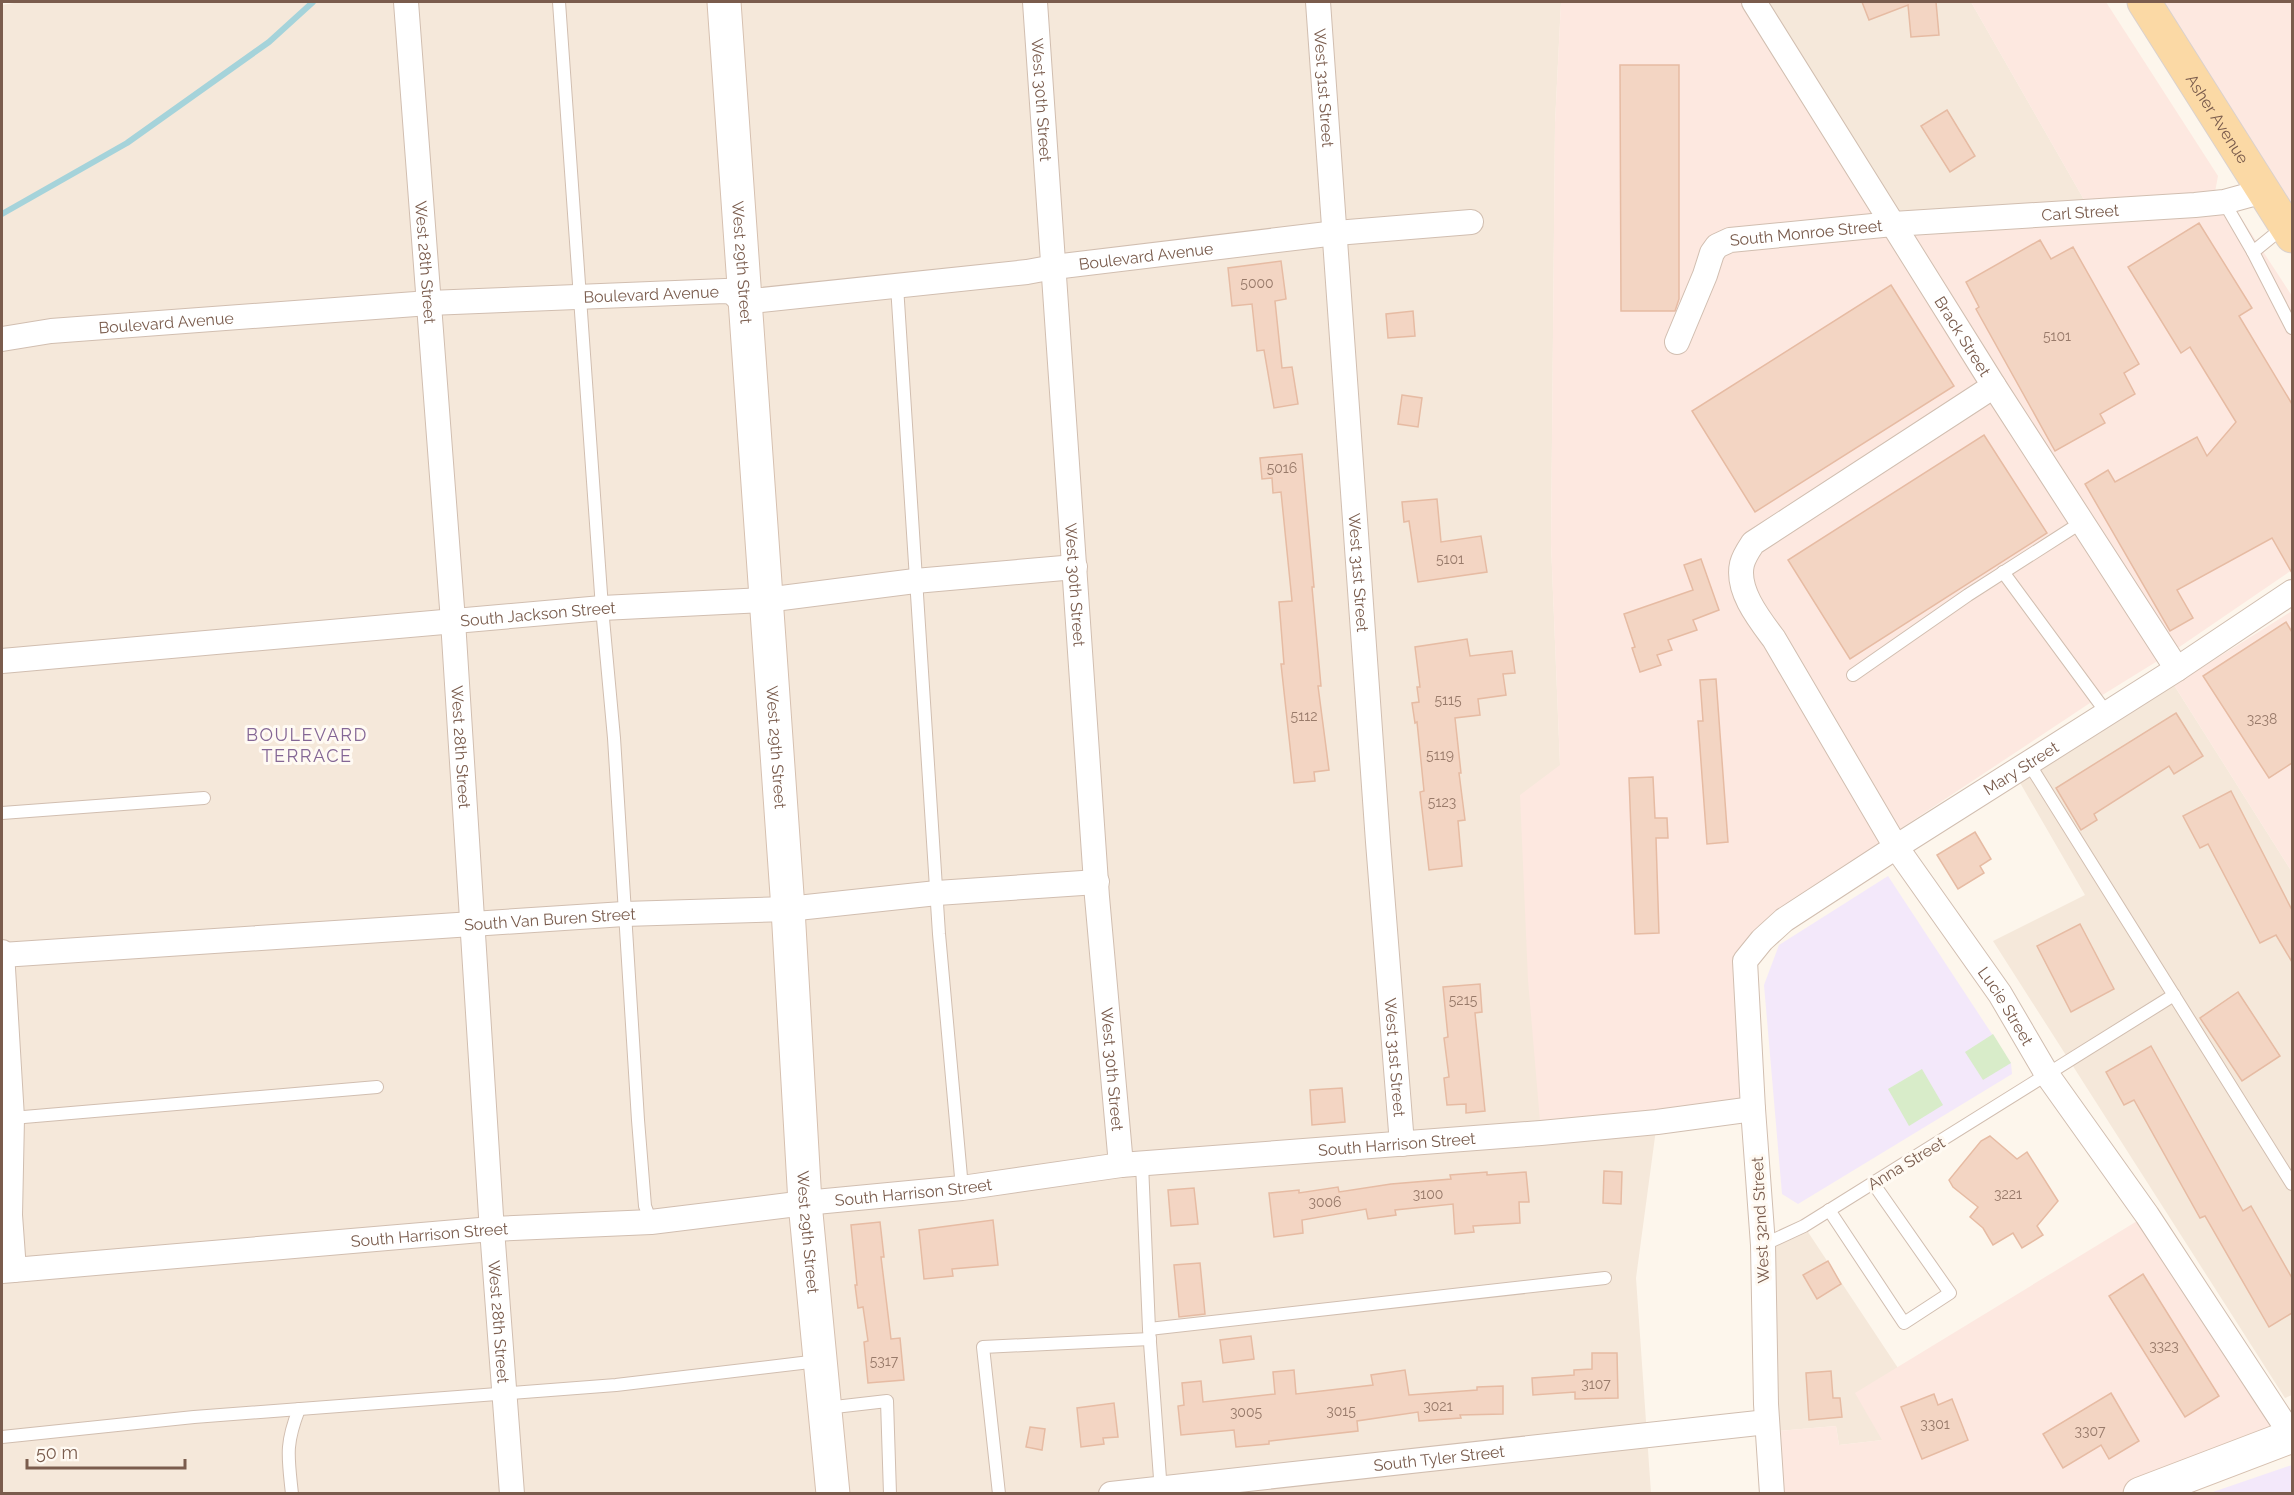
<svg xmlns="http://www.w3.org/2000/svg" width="2294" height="1495" font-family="Raleway,sans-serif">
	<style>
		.residential { fill: #f5e8da }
		.commercial { fill: #fde8e0 }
		.education { fill: #f3e8fa }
		.green { fill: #d8ecc9 }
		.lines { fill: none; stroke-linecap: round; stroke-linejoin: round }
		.stream { stroke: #a5d3da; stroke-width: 6 }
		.building { fill: #f3d5c3; stroke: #e6bba3; stroke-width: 1.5 }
		.lane-casing { stroke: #d1beb0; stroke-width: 14 }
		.street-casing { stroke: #d1beb0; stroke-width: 26 }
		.secondary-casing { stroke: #d6c0b0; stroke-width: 35 }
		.primary-casing { stroke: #dad1cd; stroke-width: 35 }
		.lane { stroke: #fff; stroke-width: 12 }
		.street { stroke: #fff; stroke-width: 24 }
		.secondary { stroke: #fff; stroke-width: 33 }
		.primary { stroke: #fbd9a5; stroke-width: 33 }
		.labels { text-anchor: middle; stroke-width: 6; stroke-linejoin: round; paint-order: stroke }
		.number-label { font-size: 14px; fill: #987a6a }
		.street-label { font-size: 16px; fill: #7a5c4d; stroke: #fffaf3 }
		.neighbourhood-label { font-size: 18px; letter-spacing: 1.5px; fill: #846695; stroke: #fffaf3 }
	</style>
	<rect width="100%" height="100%" fill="#fdf6ec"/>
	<!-- residential -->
	<g class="residential">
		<path d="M20,2h1541l-6,121 -4,421 9,221 97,357 -21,156 15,215 -1649,1v-1489z"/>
		<path d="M1754,2h217l120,210 -198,12z"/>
		<path d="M2174,685l118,187v523l-7,3 -292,-457 92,-46 -66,-114z"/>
		<path d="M1804,1226l94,142 -15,72 -44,5 -3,-19 -69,6 -4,-187z"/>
	</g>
	<!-- commercial -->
	<g class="commercial">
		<path d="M1561,2h193l140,222 344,-11 54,83v274l-120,82 -76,47 -202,134 -140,117 -1,159 -212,24 -13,-153 -8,-185 40,-30 -9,-221 4,-421z"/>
		<path d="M1971,2h135l112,174 -3,16 -124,20z"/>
		<path d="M2144,2h148v234z"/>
		<path d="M2292,611v261l-118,-187z"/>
		<path d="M2147,1215l145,221 -150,57 -370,1 -5,-62 69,-6 3,19 43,-5 -27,-47z"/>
	</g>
	<!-- education -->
	<g class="education">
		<path d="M1888,876l123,187 1,11 -214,130 -16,-10 -18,-209 15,-40z"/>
		<path d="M2292,1465v28h-82z"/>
	</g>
	<!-- green -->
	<g class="green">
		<path d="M1993,1034l18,29 -28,17 -18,-28z"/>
		<path d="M1922,1069l21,36 -34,21 -21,-37z"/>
	</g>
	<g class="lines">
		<!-- stream -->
		<path class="stream" d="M2,214l125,-71 142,-101 44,-40"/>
	</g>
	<!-- building -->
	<g class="building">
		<path d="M1862,2h74l3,33 -28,2 -3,-32 -39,15z"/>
		<path d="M1620,65h59v234l-4,12h-54z"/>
		<path d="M1947,110l28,46 -25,16 -29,-46z"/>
		<path d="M2199,223l53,85 -13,8 53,88v169l-20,-35 -95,52 16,28 -23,13 -85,-147 23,-14 7,12 82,-45 10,19 29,-34 -46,-75 -9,6 -53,-86z"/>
		<path d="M2040,240l11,19 22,-12 66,117 -15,9 11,21 -35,20 5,9 -50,28 -79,-142 3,-2 -13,-25z"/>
		<path d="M1281,261l5,38 -11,2 7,67 10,-1 6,37 -24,4 -10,-58 -7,1 -5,-47 -20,2 -4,-38z"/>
		<path d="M1891,285l63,101 -199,126 -63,-101z"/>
		<path d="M1413,311l2,25 -27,2 -2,-24z"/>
		<path d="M1402,395l20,3 -4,29 -20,-3z"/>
		<path d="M1984,435l63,98 -197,126 -62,-99z"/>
		<path d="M1302,454l12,133h-2l9,99h-3l11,84 -15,2 1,9 -21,2 -13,-119h3l-5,-62 13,-1 -11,-109 -8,1 -1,-15 -10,1 -2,-21z"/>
		<path d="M1437,499l4,43 40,-6 6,36 -69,10 -9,-61 -5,1 -2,-20z"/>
		<path d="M1701,559l18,51 -26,10 4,10 -29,10 4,10 -15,5 4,10 -21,7 -8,-24 3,-1 -11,-33 69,-24 -9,-25z"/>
		<path d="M2286,622l6,10v131l-23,15 -66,-102z"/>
		<path d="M1467,639l3,17 42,-5 3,22 -12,1 3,21 -28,4 2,16 -25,3 6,55h-2l6,47 -7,1 4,45 -33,4 -9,-78 4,-1 -7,-69 -2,1 -3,-20 7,-1 -2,-15h3l-5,-40z"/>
		<path d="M1716,679l12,163 -21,2 -9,-123h5l-3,-41z"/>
		<path d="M2176,713l27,43 -29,18 -5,-8 -75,48 3,6 -16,10 -25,-42z"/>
		<path d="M1653,777l2,41h12l1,20h-12l3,95 -24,1 -6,-156z"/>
		<path d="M2231,791l61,119v52l-16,-27 -16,8 -52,-99 -8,4 -17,-32z"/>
		<path d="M1975,832l16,27 -11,7 4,7 -26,16 -21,-34z"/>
		<path d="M2080,924l34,65 -43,23 -34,-66z"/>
		<path d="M1480,984l2,28 -7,1 10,98 -19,2v-9l-19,1 -3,-27 5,-1 -5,-39 4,-1 -5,-50z"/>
		<path d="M2238,992l42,64 -38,25 -42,-63z"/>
		<path d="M2151,1046l92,165 8,-5 41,72v35l-23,14 -64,-111 -5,2 -66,-118 -10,5 -18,-33z"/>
		<path d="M1342,1088l3,34 -33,3 -2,-35z"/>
		<path d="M1990,1136l27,23 10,-7 31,49 -21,25 6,9 -21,13 -9,-15 -20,12 -10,-17 -13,-11 8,-10 -25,-20 -4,-7 32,-39z"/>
		<path d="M1604,1171l18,1 -1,32 -18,-1z"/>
		<path d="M1487,1172v3l39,-3 3,30h-10l1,21 -47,3 1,6 -19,2 -2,-30 -58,6 1,5 -28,4 -2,-10 -64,11 1,13 -29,4 -5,-44 30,-3v3l39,-6 1,5 52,-8 60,-5 -1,-4z"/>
		<path d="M1194,1188l4,36 -27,2 -3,-36z"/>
		<path d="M993,1220l5,45 -46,4 1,7 -29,3 -5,-49z"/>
		<path d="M880,1222l4,35h-3l10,82 9,-1 4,42 -36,3 -4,-41 4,-1 -5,-34 -5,1 -3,-23h2l-6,-60z"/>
		<path d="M1828,1261l13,23 -24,15 -14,-24z"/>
		<path d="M1200,1263l5,51 -26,3 -5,-52z"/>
		<path d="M2143,1274l76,122 -34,21 -76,-121z"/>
		<path d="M1251,1336l3,23 -31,4 -3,-23z"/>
		<path d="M1592,1353h25l1,45 -43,1v-7l-42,3 -1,-17 42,-3v-5l18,-1z"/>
		<path d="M1294,1370l2,24 77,-9 -2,-10 34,-5 4,25 68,-5v-3l26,-1v28l-43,1 1,3 -42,3 -1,-9 -61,9 1,10 -89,10v3l-33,3 -2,-17 -53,5 -3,-29 6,-1 -2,-22 19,-2 2,21 72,-8 -2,-22z"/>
		<path d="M1831,1371l2,27h7l2,19 -33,3 -3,-47z"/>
		<path d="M2111,1393l28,48 -30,18 -8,-14 -38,23 -20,-34z"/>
		<path d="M1934,1394l4,11 14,-6 16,41 -46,19 -21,-52z"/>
		<path d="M1114,1403l4,34 -15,1 1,6 -23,3 -4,-39z"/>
		<path d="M1030,1427l15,2 -3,21 -16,-3z"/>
	</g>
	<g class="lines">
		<defs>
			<g id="lane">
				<path d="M559,2l43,606 12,130 24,382 7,86 6,16"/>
				<path d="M2224,202l29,50"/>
				<path d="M2285,226l-32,26 39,76"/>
				<path d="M897,286l42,648 23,254"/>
				<path d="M2003,572l103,140"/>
				<path d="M1853,675l115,-80 114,-73"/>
				<path d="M2028,762l264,422"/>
				<path d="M2,813l202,-15"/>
				<path d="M12,1118l365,-31"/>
				<path d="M1142,1164l7,165 12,163"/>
				<path d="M1829,1210l75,113 46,-30 -77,-110"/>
				<path d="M1763,1245l41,-19 370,-231"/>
				<path d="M1149,1329l456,-51"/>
				<path d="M826,1408l61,-7 3,93"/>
				<path d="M2,1437l192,-20 422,-32 194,-23 8,1"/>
				<path d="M292,1494c-4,-38 -7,-49 7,-85"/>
				<path d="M999,1494l-16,-147 167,-8"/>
			</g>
			<g id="street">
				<path id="s1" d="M406,2l47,619 38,595 21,278"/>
				<path id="s2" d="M1035,2l62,895 24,268"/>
				<path id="s3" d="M1318,2l60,840 24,302"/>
				<path id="s4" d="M1754,2l240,384 183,283"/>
				<path id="s5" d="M2,339l49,-8 378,-28 296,-12 7,1 13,13 7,-4 275,-29 27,-5 282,-34 135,-11"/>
				<path id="s6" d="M1677,342l28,-67 7,-22 5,-7 13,-6 163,-16 302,-19 29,-3 40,-11"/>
				<path id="s7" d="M1994,386l-241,157c-4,6 -9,13 -11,21 -6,26 17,55 32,75l122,208 104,147 48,82 99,139 145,221"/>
				<path id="s8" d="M2,661l600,-53 164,-8 149,-19 160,-14"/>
				<path d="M2,952l10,166 -2,97 4,55"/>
				<path id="s9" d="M2,955l622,-41 164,-5 149,-16 160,-11"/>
				<path id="s10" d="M2,1271l490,-42 159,-7 154,-19 157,-15 159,-23 420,-32 116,-11 96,-13"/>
				<path id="s11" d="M1111,1494l656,-72"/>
				<path id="s12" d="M1772,1494l-6,-90 -3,-159 -10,-136 -8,-148 17,-21 22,-20 112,-73 281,-178 115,-77"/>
			</g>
			<g id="secondary">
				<path id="s13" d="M724,2l64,907 17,294 28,291"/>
				<path d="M2140,1494l152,-58"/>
			</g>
			<g id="primary">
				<path id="s14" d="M2144,2l148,234"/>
			</g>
		</defs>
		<!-- lane casing -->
		<use href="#lane" class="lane-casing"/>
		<!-- street casing -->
		<use href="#street" class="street-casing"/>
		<!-- secondary casing -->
		<use href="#secondary" class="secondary-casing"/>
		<!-- primary casing -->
		<use href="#primary" class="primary-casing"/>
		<!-- lane -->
		<use href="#lane" class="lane"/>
		<!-- street -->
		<use href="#street" class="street"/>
		<!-- secondary -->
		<use href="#secondary" class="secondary"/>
		<!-- primary -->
		<use href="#primary" class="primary"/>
	</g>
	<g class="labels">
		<!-- number labels -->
		<g class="number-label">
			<text x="1257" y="288">5000</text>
			<text x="2057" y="341">5101</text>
			<text x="1282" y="473">5016</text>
			<text x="1450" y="564">5101</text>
			<text x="1448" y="705">5115</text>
			<text x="1304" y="721">5112</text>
			<text x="2262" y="724">3238</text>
			<text x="1440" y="760">5119</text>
			<text x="1442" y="807">5123</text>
			<text x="1463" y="1005">5215</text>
			<text x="1428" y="1199">3100</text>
			<text x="2008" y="1199">3221</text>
			<text x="1325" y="1207">3006</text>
			<text x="2164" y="1351">3323</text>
			<text x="884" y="1366">5317</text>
			<text x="1596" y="1389">3107</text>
			<text x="1438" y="1411">3021</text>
			<text x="1341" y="1416">3015</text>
			<text x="1246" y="1417">3005</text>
			<text x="1935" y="1429">3301</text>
			<text x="2090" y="1436">3307</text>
		</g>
		<!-- street labels -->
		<g class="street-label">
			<text dy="6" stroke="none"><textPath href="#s3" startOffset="86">West 31st Street</textPath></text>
			<text dy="6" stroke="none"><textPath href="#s2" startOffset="98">West 30th Street</textPath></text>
			<text dy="6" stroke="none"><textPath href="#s14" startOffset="138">Asher Avenue</textPath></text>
			<text dy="6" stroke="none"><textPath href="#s6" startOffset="470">Carl Street</textPath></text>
			<text dy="6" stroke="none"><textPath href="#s6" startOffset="195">South Monroe Street</textPath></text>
			<text dy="6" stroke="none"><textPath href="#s5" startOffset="1155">Boulevard Avenue</textPath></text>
			<text dy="6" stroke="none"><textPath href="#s1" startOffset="261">West 28th Street</textPath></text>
			<text dy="6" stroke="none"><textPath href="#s13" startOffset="261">West 29th Street</textPath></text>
			<text dy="6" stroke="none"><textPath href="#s5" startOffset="651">Boulevard Avenue</textPath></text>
			<text dy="6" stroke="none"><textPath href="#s5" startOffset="165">Boulevard Avenue</textPath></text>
			<text dy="6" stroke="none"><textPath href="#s4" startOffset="394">Brack Street</textPath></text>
			<text dy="6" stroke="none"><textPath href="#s3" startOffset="572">West 31st Street</textPath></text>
			<text dy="6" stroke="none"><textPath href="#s2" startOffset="584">West 30th Street</textPath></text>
			<text dy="6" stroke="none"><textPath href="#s8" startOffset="538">South Jackson Street</textPath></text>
			<text dy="6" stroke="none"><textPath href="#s1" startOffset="747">West 28th Street</textPath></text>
			<text dy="6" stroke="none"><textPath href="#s13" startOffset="747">West 29th Street</textPath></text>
			<text dy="6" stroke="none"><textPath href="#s12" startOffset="872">Mary Street</textPath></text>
			<text dy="6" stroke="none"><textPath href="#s9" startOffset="549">South Van Buren Street</textPath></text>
			<text dy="6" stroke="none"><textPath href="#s7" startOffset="830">Lucie Street</textPath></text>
			<text dy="6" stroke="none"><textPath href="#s3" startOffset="1058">West 31st Street</textPath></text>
			<text dy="6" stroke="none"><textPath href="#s2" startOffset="1070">West 30th Street</textPath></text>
			<text dy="6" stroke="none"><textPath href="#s10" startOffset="1401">South Harrison Street</textPath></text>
			<text transform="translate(1906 1163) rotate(-31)" y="6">Anna Street</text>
			<text dy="6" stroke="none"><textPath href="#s10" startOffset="915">South Harrison Street</textPath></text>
			<text transform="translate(1760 1220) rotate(-93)" y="6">West 32nd Street</text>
			<text dy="6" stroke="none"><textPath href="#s13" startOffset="1233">West 29th Street</textPath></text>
			<text dy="6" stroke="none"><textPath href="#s10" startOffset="429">South Harrison Street</textPath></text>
			<text dy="6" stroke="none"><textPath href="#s1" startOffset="1323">West 28th Street</textPath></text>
			<text dy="6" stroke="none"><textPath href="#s11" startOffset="330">South Tyler Street</textPath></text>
		</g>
		<!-- neighbourhood labels -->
		<g class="neighbourhood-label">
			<text x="307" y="741">BOULEVARD<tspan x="307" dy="21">TERRACE</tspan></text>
		</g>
	</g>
	<!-- border -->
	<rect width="2294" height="1495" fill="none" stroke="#7a5c4d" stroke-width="6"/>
	<!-- scale -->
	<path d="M27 1459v9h158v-9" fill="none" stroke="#7a5c4d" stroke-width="3"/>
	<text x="36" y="1459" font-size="18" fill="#7a5c4d" stroke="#fffaf3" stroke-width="4.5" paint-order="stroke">50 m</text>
</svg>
